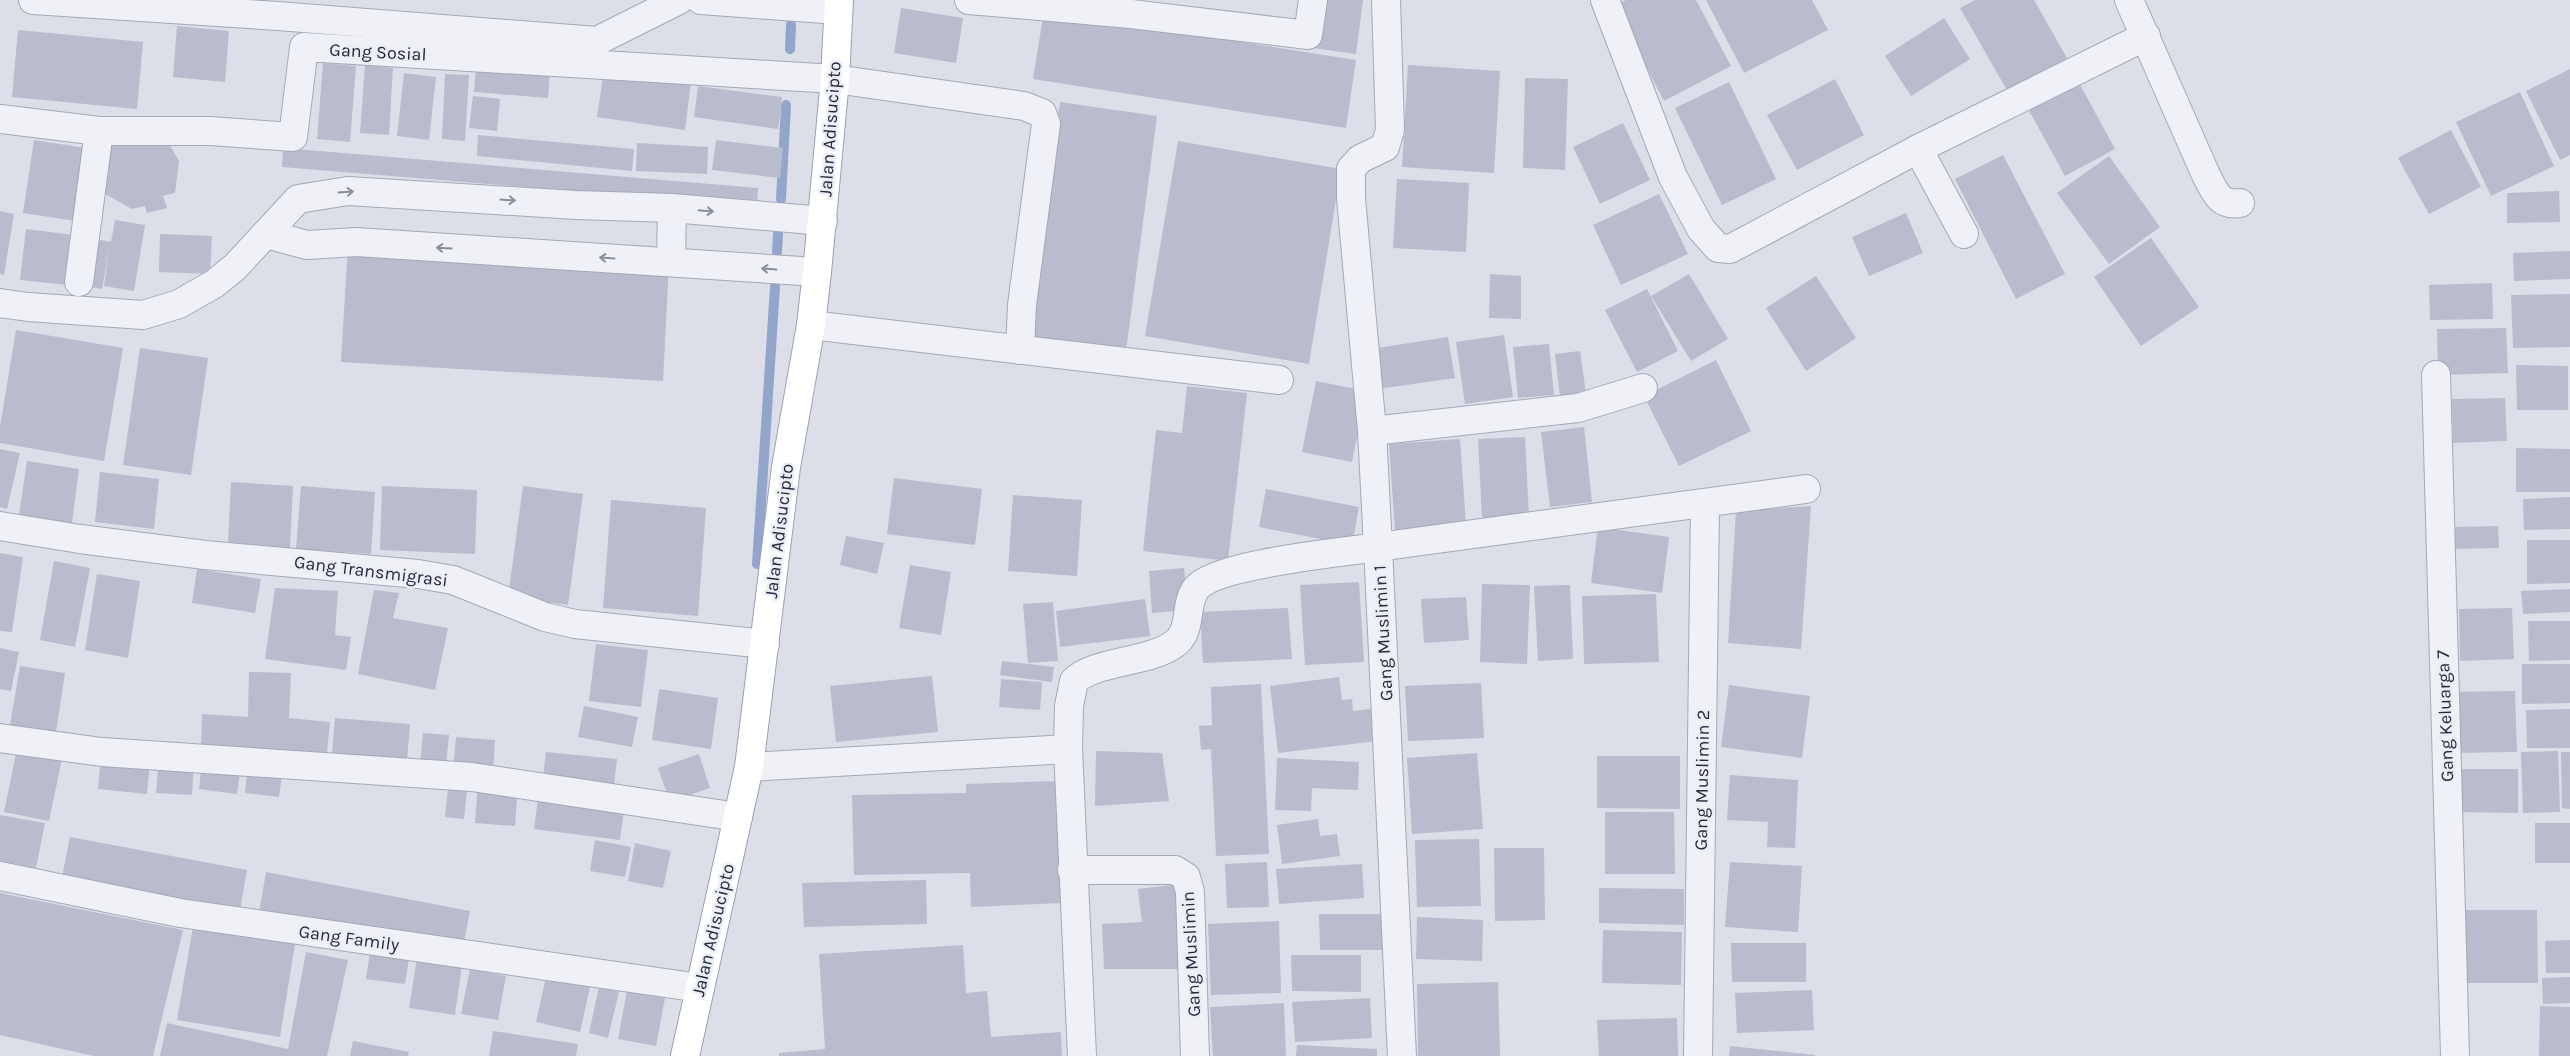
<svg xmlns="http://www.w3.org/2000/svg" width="2570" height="1056" font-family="Karla,sans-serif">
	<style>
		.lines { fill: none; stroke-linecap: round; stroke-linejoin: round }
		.stream { stroke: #93a4cd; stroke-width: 10 }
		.building { fill: #b9bccc }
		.minor-casing { stroke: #a5a8b6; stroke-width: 30 }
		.major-casing { stroke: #9aa0b5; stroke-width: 30 }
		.minor { stroke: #eff1f6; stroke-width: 28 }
		.major { stroke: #fff; stroke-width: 28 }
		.oneway { stroke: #8a8d9b }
		.labels { text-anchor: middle; stroke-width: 5; stroke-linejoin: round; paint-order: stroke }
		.street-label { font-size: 18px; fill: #242940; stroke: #eceef6 }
	</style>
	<rect width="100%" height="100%" fill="#dcdfe8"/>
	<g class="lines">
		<!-- stream -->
		<g class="stream">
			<path d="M790,49l1,-24"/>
			<path d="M781,199l5,-94"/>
			<path d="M777,252l1,-18"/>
			<path d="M757,564l18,-277"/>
		</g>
	</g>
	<!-- building -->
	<g class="building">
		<path d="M1319,0h44l-7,54 -43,-6z"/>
		<path d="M1626,0h70l35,66 -67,35 -50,-95z"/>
		<path d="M1706,0h106l16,30 -84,43z"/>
		<path d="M1975,0h59l33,58 -59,34 -48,-84z"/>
		<path d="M901,8l62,10 -7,45 -62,-10z"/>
		<path d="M1044,11l312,49 -10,68 -313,-49z"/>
		<path d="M1944,18l26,41 -59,37 -26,-40z"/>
		<path d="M177,26l52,5 -4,51 -52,-5z"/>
		<path d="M18,30l125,12 -6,67 -125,-12z"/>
		<path d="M323,63l33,3 -6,76 -33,-3z"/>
		<path d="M365,65l28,3 -4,67 -29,-2z"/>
		<path d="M1408,65l92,6 -6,102 -92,-6z"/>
		<path d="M476,66l74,6 -2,26 -74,-6z"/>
		<path d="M2570,69v86l-10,5 -34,-69z"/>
		<path d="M604,70l87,12 -6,48 -88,-13z"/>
		<path d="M404,73l32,4 -7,63 -32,-4z"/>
		<path d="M445,74l24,1 -4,66 -23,-2z"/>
		<path d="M1525,78l43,1 -3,91 -42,-2z"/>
		<path d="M1835,79l29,56 -67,35 -30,-55z"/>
		<path d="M2077,79l38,70 -50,27 -38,-69z"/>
		<path d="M1729,82l47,97 -54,26 -47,-97z"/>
		<path d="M698,86l84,11 -4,32 -84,-12z"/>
		<path d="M2520,92l34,74 -63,30 -35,-74z"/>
		<path d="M473,96l27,3 -3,32 -28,-3z"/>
		<path d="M1060,102l97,14 -32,243 -98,-14z"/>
		<path d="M1623,123l27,57 -50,24 -27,-57z"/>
		<path d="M2451,130l30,57 -52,27 -31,-56z"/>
		<path d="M164,135l15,26 -4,32 -12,3 4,12 -20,5 -2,-7 -13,3 -27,-15 -3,-57z"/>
		<path d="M478,135l156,14 -2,22 -155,-15z"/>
		<path d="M34,140l58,9 -10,73 -59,-9z"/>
		<path d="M716,140l67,8 -3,30 -68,-8z"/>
		<path d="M1178,141l163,28 -32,195 -164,-28z"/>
		<path d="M637,143l71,4 -1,27 -71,-3z"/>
		<path d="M283,148l475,40 -1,18 -475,-39z"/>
		<path d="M2003,155l62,119 -49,25 -61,-120z"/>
		<path d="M2109,156l51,71 -51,37 -52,-71z"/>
		<path d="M1397,179l72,4 -3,69 -73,-4z"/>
		<path d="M2559,191l1,31 -53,1v-30z"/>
		<path d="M1659,194l29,60 -67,31 -28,-60z"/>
		<path d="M0,211l14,3 -10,61 -4,-1z"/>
		<path d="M1906,213l17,40 -54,23 -17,-39z"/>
		<path d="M115,220l30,5 -11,66 -30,-5 5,-37 -7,40 -21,-4 8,-47 22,4z"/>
		<path d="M26,229l47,6 -6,50 -47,-5z"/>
		<path d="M160,234l52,2 -2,38 -51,-2z"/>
		<path d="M2151,238l48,69 -58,39 -47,-69z"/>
		<path d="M348,244l321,19 -6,118 -322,-19z"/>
		<path d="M2570,251v28l-56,2 -1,-28z"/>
		<path d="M1490,274l31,2v43l-32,-1z"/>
		<path d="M1689,274l39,65 -37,22 -40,-65z"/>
		<path d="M1816,276l40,62 -50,33 -40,-63z"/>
		<path d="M2492,283l1,36 -63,1 -1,-35z"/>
		<path d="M1647,289l31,62 -41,21 -32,-62z"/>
		<path d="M2570,294v53l-57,1 -2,-53z"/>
		<path d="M2506,328l2,45 -70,2 -1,-46z"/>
		<path d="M16,330l107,18 -19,113 -104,-18v-16z"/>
		<path d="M1504,335l9,62 -48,7 -9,-62z"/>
		<path d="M1448,337l7,41 -77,11 -7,-40z"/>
		<path d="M1549,344l5,51 -36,3 -5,-51z"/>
		<path d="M140,348l68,10 -17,117 -68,-10z"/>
		<path d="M1580,351l7,50 -26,3 -6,-50z"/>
		<path d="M1716,360l35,71 -72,35 -35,-70z"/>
		<path d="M2516,365l52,1v44h-51z"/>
		<path d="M1316,381l50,10 -14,71 -50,-10z"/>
		<path d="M1187,386l60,7 -19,168 -85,-10 13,-121 26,3z"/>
		<path d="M2505,398l2,43 -54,2 -1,-44z"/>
		<path d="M1584,427l8,75 -42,5 -9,-75z"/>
		<path d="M1525,437l4,80 -47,2 -4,-80z"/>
		<path d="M1460,439l6,86 -71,5 -6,-86z"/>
		<path d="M2516,448l54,1v43h-54z"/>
		<path d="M0,449l20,4 -13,56 -7,-2z"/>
		<path d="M27,461l52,8 -7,54 -53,-8z"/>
		<path d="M100,472l59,7 -5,50 -59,-7z"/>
		<path d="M894,478l88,11 -7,56 -88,-11z"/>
		<path d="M231,482l62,4 -3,62 -62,-4z"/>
		<path d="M301,486l74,6 -4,62 -75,-5z"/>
		<path d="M382,486l95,4 -2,64 -95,-4z"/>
		<path d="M523,486l60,8 -15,111 -60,-8z"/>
		<path d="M1266,489l93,18 -7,38 -93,-18z"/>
		<path d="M1013,495l69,5 -5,76 -69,-5z"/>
		<path d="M2570,497v32l-46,1 -1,-31z"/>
		<path d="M611,500l95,8 -8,108 -95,-8z"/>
		<path d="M1811,506l-10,143 -73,-6 8,-132z"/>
		<path d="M2498,526l1,22 -49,1v-22z"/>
		<path d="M1598,527l71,10 -7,56 -71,-10z"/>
		<path d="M846,536l38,7 -7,31 -37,-9z"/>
		<path d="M2527,540h43v43l-43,1z"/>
		<path d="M0,553l23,4 -11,75 -12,-1z"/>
		<path d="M54,561l36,7 -15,79 -35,-7z"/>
		<path d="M910,565l41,7 -10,63 -42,-7z"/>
		<path d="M1184,568l4,42 -36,3 -3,-42z"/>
		<path d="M197,569l64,10 -6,34 -63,-10z"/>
		<path d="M97,574l43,7 -12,77 -43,-8z"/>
		<path d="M1359,582l5,80 -59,3 -5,-80z"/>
		<path d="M1482,584l48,1 -3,79 -47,-2z"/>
		<path d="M1570,585l3,74 -35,2 -4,-75z"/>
		<path d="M275,588l63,3 -3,44 16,2 -5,33 -81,-11z"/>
		<path d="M2570,589v23l-47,2 -2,-23z"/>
		<path d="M374,590l25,3 -6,25 55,10 -13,62 -77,-16z"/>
		<path d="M1656,594l3,68 -75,2 -2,-68z"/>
		<path d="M1466,597l3,43 -45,3 -3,-44z"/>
		<path d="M1145,599l5,37 -90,11 -4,-36z"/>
		<path d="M1053,602l5,59 -30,2 -5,-59z"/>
		<path d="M1288,608l4,51 -89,4 -3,-51z"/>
		<path d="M2512,608l2,51 -54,2 -1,-52z"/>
		<path d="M2528,621h42v39l-41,1z"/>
		<path d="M596,644l52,6 -7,57 -52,-6z"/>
		<path d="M0,648l19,4 -8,39 -11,-2z"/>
		<path d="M1002,661l52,6 -2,15 -52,-7z"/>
		<path d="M2522,664h48v39l-48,1z"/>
		<path d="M20,666l45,7 -9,59 -46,-7z"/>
		<path d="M249,672l42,1 -2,45 41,4 -4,42 -125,-13 1,-37 46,3z"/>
		<path d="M932,676l6,56 -102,10 -6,-56z"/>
		<path d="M1339,677l3,23 10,-1 1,12 19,-2 5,32 -99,12 -8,-67z"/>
		<path d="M1001,679l41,3 -2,28 -41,-3z"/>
		<path d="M1481,683l3,55 -76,3 -3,-55z"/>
		<path d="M1261,684l8,170 -53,2 -5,-107 -10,1 -2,-24 13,-1 -1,-38z"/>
		<path d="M1729,685l81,11 -8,62 -81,-11z"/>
		<path d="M659,689l59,9 -7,51 -59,-9z"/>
		<path d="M2515,691l2,61 -67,1 -2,-61z"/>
		<path d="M584,706l54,11 -6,30 -54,-10z"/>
		<path d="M2570,709v39h-43l-1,-38z"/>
		<path d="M335,718l75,6 -3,36 -75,-6z"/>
		<path d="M423,733l26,2 -3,32 -26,-2z"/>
		<path d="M456,737l39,3 -2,33 -40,-4z"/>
		<path d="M18,744l45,10 -14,67 -45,-9z"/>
		<path d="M1096,751l66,2 7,48 -74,5z"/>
		<path d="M2558,751l2,61 -37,1 -2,-61z"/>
		<path d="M546,752l71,7 -3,27 -71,-8z"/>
		<path d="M2561,752h9v57l-8,-1z"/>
		<path d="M1477,753l6,76 -71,5 -5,-76z"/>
		<path d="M699,754l11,34 -40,14 -12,-34z"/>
		<path d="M101,756l49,5 -3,33 -49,-5z"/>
		<path d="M1597,756h83v53l-83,-1z"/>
		<path d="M159,758l35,3 -2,34 -36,-2z"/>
		<path d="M1277,758l82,4 -1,28 -46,-2 -1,23 -36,-1z"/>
		<path d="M202,761l39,5 -4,28 -38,-5z"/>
		<path d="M248,764l35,4 -4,29 -34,-4z"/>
		<path d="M2457,769h61v44l-61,-1z"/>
		<path d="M1730,775l68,5 -3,68 -28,-1 1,-25 -41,-2z"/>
		<path d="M449,779l19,2 -4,38 -19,-2z"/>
		<path d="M1057,781l6,122 -92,4 -1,-34 -116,2 -2,-80 114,-2v-9z"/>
		<path d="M478,782l40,3 -3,41 -40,-3z"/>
		<path d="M539,791l86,11 -5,38 -86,-11z"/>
		<path d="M1605,812h69l1,62h-70z"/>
		<path d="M0,815l45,8 -9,45 -36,-7z"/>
		<path d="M1318,819l2,17 17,-2 3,22 -58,8 -5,-39z"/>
		<rect x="2535" y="823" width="35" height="40"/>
		<path d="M70,837l177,33 -7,40 -178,-33z"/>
		<path d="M1479,839l2,67 -64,1 -2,-67z"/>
		<path d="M595,840l36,7 -6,30 -35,-6z"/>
		<path d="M635,843l36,8 -8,37 -35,-7z"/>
		<path d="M1494,848h50l1,72 -50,1z"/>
		<path d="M1267,862l2,45 -42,1 -2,-44z"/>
		<path d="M1730,862l72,4 -4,66 -73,-5z"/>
		<path d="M1362,864l2,34 -85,6 -3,-35z"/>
		<path d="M266,872l204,39 -8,41 -203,-39z"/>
		<path d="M926,880l1,44 -123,3 -2,-44z"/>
		<path d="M1179,884l1,85h-76l-2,-45 40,-2 -4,-33z"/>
		<path d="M1599,888l85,1v36l-85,-2z"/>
		<path d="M0,893l183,37 -30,126h-59l-94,-21z"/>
		<path d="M2457,910h80l1,73h-80z"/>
		<path d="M1319,914h64l-1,36h-62z"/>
		<path d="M1417,917l66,3 -1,41 -66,-2z"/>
		<path d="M1279,921l2,72 -70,2 -3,-71z"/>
		<path d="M193,927l102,17 -15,93 -103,-17z"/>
		<path d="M1603,930l79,2 -1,53 -79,-2z"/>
		<path d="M2570,940v33h-24l-1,-32z"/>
		<path d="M1731,943h75v39h-74z"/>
		<path d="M963,945l3,48 21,-2 4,46 70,-5 1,24h-283v-3l46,-4 -6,-95z"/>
		<path d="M306,952l42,8 -21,96h-167l7,-33 121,26z"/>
		<path d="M370,952l39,6 -4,26 -39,-5z"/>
		<path d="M1291,955h70v37l-69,-1z"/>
		<path d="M417,958l45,7 -7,50 -46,-7z"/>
		<path d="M470,969l36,7 -8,44 -37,-6z"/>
		<path d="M546,977l44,10 -10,45 -44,-10z"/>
		<path d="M2570,977v26l-27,1 -1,-26z"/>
		<path d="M1498,982l2,74h-82l-1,-72z"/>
		<path d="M599,987l20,5 -11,46 -19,-5z"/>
		<path d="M627,990l38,8 -9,48 -38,-7z"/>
		<path d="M1812,990l2,40 -77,3 -2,-40z"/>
		<path d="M1370,998l2,40 -77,4 -3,-40z"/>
		<path d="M1284,1003l2,53h-73l-3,-49z"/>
		<path d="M2540,1006l30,1v49h-31z"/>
		<path d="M1677,1018l1,38h-79l-2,-36z"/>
		<path d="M493,1031l85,13 -2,12h-87z"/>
		<path d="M353,1041l56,11 -1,4h-58z"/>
		<path d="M1297,1045l80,4v7h-81z"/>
		<path d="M1730,1046l85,9v1h-86z"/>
	</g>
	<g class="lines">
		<defs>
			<g id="minor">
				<path d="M33,0l245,16 319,25 82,-41"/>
				<path d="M701,0l137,10"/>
				<path d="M969,0l162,14 177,21 5,-35"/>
				<path d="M1386,0l4,130 -5,17 -25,12 -9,10v29l21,233 6,116 428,-58"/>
				<path d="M1605,0l68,177 28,52 17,19 12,1 188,-100 228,-113"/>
				<path d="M2129,0l77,175c9,17 13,31 34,28"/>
				<path d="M0,119l99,12h111l83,6 11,-90 531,32 189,27 18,7 4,11 -24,181 -2,45"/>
				<path d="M1918,149l46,85"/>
				<path d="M266,234l41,11 49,-3 461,30"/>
				<path d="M671,262l1,-54"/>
				<path d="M79,282l20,-151"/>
				<path d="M0,303l28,4 115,8 36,-11 35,-20 21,-17 63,-68 50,-8 228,14 96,3 151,13"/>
				<path d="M811,325l468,55"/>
				<path d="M2436,375l19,681"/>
				<path d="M1372,431l206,-23 65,-20"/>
				<path d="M0,526l80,13 125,16 213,19 35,6 92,37 30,7 190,20"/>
				<path d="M0,738l102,14 370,25 266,40"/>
				<path d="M1068,749l1,-43 5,-25c20,-20 72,-18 99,-36 20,-13 11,-38 22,-55 17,-26 149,-38 183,-43l24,509"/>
				<path d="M749,767l319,-18 14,307"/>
				<path d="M1072,870h103l11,7 4,15 5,164"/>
				<path d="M0,876l180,37 520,75"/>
				<path d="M1698,1056l7,-551"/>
			</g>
			<path id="major" d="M685,1056l64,-289 37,-300 25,-142 6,-53 18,-193 4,-79"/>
		</defs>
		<!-- minor casing -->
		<use href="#minor" class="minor-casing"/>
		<!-- major casing -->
		<use href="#major" class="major-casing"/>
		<!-- minor -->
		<use href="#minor" class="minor"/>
		<!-- major -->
		<use href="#major" class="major"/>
	</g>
	<!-- one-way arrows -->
	<defs><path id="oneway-shaft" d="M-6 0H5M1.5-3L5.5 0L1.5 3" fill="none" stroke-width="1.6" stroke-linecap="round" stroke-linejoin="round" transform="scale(1.25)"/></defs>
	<g class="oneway">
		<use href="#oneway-shaft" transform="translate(346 192) rotate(-4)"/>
		<use href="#oneway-shaft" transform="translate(508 200) rotate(4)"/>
		<use href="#oneway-shaft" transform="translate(706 211) rotate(5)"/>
		<use href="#oneway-shaft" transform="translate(444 248) rotate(-177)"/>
		<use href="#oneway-shaft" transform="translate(607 258) rotate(-176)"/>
		<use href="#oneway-shaft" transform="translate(769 269) rotate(-176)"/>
	</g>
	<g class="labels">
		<!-- street labels -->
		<g class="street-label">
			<text transform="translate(378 52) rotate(3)" y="6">Gang Sosial</text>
			<text transform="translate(830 129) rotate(-86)" y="6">Jalan Adisucipto</text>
			<text transform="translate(779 531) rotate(-83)" y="6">Jalan Adisucipto</text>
			<text transform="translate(371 571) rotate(7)" y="6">Gang Transmigrasi</text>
			<text transform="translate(1383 633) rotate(-93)" y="6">Gang Muslimin 1</text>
			<text transform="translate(2445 716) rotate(-92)" y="6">Gang Keluarga 7</text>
			<text transform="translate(1702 780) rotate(-89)" y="6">Gang Muslimin 2</text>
			<text transform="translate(713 930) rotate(-77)" y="6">Jalan Adisucipto</text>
			<text transform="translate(349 938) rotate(8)" y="6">Gang Family</text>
			<text transform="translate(1191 954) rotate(-93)" y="6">Gang Muslimin</text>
		</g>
	</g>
</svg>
